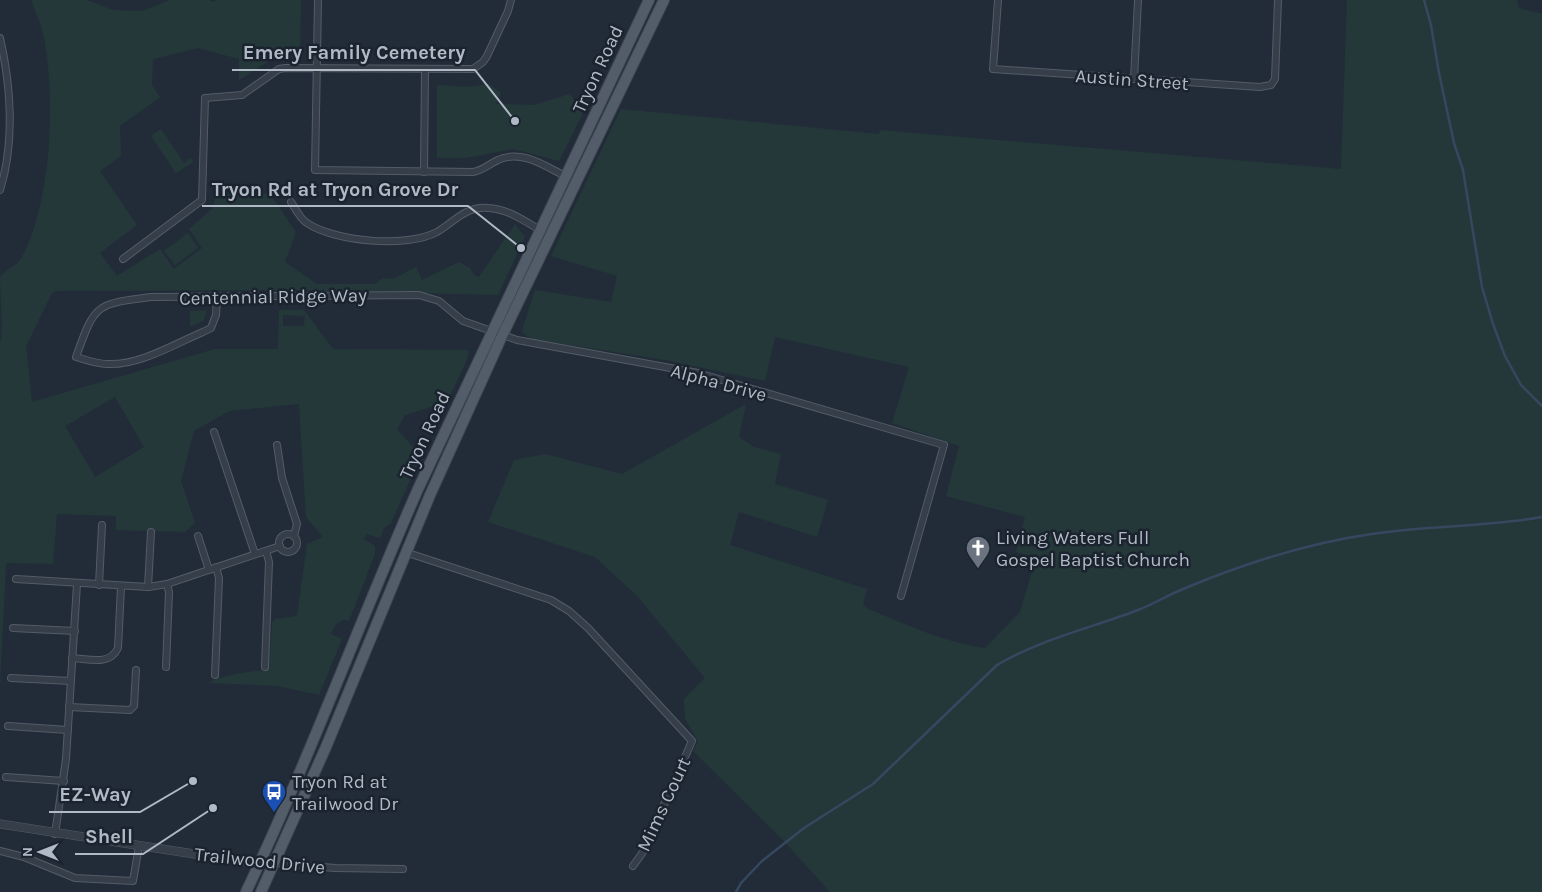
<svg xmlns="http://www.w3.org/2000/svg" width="1542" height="892" font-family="Karla,sans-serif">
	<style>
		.green { fill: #24383a; fill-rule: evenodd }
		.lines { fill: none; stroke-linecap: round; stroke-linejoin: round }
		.stream { stroke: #364760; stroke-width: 2.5 }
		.minor-casing { stroke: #535c67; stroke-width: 8 }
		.tertiary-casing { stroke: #535c67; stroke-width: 9 }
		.primary-casing { stroke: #3f4753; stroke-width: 12 }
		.minor { stroke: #353e49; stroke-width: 6 }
		.tertiary { stroke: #353e49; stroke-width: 8 }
		.primary { stroke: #535d6a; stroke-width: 10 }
		.labels { text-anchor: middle; stroke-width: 5; stroke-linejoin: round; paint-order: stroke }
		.street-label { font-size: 19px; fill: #b0b9c6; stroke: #1b232e }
		.poi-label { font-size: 19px; fill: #b0b9c6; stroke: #1b232e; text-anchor: start }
		.leader { fill: none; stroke: #b0b9c6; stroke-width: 2 }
		.callout-dot { fill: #b0b9c6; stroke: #1b232e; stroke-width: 2 }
		.callout-label { font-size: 20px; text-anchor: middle; font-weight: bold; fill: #b0b9c6; stroke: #1b232e; stroke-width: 5; stroke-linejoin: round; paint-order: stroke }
	</style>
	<rect width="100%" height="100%" fill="#222c39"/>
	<!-- green -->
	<g class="green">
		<path d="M31,0h56l26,10 29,1 28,-11h39l3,2 5,-2h84l-1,52c-24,2 -41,15 -61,28v-21l-41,-11 -45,11 -1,26 8,12 -40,29 1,30 -21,15 37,54 -37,28 17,23 43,-27 14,20 28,-21 -13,-19 23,-20 5,-16 53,1 26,38 -11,30 32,22h58l8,-6 10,1 23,-12 6,13 37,-18 11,6 5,8 4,1 36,-53 10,13 -27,58 -206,-5 -235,1 -5,2 -26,53 6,56 183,-53h63l1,-39h25l29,39 136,1 -3,12 -19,40 -42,13 -8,14 24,27 -30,67 -7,5 -4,10 -14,-4 -2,5 11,7v8l-26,67 -5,-1 -8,4 -5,10 11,5 -23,56 -42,-9 -68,-3c8,-7 49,-13 60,-13l3,-48 4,-3 21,-3 10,-72 16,-7 -17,-20 -7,-113 -70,7 -35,20 -13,50 14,42 -10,9 -69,-2v-14l-59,-2 -4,50 -47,-1 -6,122v-342c4,-10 0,-51 0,-66 6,-9 17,-10 22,-20 30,-55 35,-167 20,-228 -3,-10 -8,-20 -11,-29zM283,315l22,1 -1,10h-21zM115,397l29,50 -49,30 -30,-51z"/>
		<path d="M1347,0h170l2,8 23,6v878h-712l-47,-52 -90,-89 5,-9 -13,-24 -1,-19 21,-21 -68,-82 -42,-39 -107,-35 26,-62 31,-6 77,20 124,-70 -7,33 15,10 27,7 -6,30 53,16 -11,37 -78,-25 -9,33 137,44 -4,15 5,5c38,15 77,34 117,39l35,-36 16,-54 -20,-6 9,-35 -79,-21 13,-50 -67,-23 17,-56 -134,-30 -10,44 -100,-21 -134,-21 -8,-6v-6l12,-37 76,12 6,-26 -66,-20 70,-147 258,25 1,-4 461,39z"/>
		<path d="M489,84l12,9 -5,11 38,1 36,-11 13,19 -24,48 -46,-12 -47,9h-29v-73l30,2z"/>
		<path d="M161,129l23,34 7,-5 2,4 -17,11 -25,-37z"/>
		<path d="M188,233l10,15 -23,17 -11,-14z"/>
		<path d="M207,310l-4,11 -13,6v-16z"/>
	</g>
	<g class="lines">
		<!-- stream -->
		<g class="stream">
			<path d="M1424,0l7,25 8,48 15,70 9,27 19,117 11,37 12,32 16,29 21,21"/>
			<path d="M736,892l5,-9 21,-22 42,-33 69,-44 124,-119c44,-26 94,-37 141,-55 16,-6 30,-15 45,-21 60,-25 124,-46 189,-55 57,-9 114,-7 170,-17"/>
		</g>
		<defs>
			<g id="minor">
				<path d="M318,0l-3,170 158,2c11,-2 16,-8 25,-12 23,-11 47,6 67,16"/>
				<path d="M998,0l-5,69 267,18 11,-2 4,-6 3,-79"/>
				<path d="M0,38c11,48 15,104 0,152"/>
				<path d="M1134,79l4,-79"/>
				<path d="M424,172l1,-103"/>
				<path d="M291,202c4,6 9,17 16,21 28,19 100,25 130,9 16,-9 28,-26 51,-24 20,1 35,12 52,22"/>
				<path d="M123,259l79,-59 3,-102 37,-3 37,-26 6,-1 188,1 10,-7 4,-6 21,-45 3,-11"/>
				<path d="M217,297l-1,18 -5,13 -8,4c-29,12 -64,34 -96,32 -10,0 -21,-4 -31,-7 19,-53 19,-53 75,-60l268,-2 20,6 24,20 54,19 181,33 246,72 -43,151"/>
				<path d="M214,432l41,122"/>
				<path d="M277,445l5,33 15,46 -3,12"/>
				<circle cx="288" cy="543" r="9"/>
				<path d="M198,536l11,34"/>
				<path d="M405,552l146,48 18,11 19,17 104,113 -49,111 -10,14"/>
				<path d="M16,579l132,8 19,-3 113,-38"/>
				<path d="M99,585l3,-60"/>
				<path d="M148,587l3,-55"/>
				<path d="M13,628l62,3"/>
				<path d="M72,658c17,1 38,8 46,-10l3,-61"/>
				<path d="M166,667l3,-75 -2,-8"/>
				<path d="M265,667l4,-105 -3,-11"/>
				<path d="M215,675l4,-97 -3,-11"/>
				<path d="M11,678l60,3"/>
				<path d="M69,707l61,3 4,-4 2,-36"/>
				<path d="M8,726l60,4"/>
				<path d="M6,777l58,4"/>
				<path d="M55,834l11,-75 11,-175"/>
				<path d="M0,851l24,6 51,21 58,3 6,-35"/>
				<path d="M275,863l60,5 68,1"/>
			</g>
			<path id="tertiary" d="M0,824l246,38 29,1"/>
			<g id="primary">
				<path d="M246,892c63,-132 113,-269 172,-403l231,-489"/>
				<path d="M261,892l65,-145 104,-252 72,-159 162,-336"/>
			</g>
		</defs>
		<!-- minor casing -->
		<use href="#minor" class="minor-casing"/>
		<!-- tertiary casing -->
		<use href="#tertiary" class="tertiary-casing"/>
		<!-- primary casing -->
		<use href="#primary" class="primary-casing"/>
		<!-- minor -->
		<use href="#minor" class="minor"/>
		<!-- tertiary -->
		<use href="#tertiary" class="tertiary"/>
		<!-- primary -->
		<use href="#primary" class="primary"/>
	</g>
	<!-- icons -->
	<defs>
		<symbol id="church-pin" viewBox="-11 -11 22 30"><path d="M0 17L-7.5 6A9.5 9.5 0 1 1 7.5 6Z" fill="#6b7280" stroke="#1b232e"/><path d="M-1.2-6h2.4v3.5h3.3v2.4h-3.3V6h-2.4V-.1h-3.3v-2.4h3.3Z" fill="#fff"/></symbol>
		<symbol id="bus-pin" viewBox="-11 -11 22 30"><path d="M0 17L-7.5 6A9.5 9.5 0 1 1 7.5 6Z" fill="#1a4fb4" stroke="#1b232e"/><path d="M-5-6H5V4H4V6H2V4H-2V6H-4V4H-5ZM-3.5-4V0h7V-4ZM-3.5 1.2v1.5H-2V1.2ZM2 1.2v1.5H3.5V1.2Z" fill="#fff"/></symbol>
	</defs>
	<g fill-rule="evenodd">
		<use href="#church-pin" x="964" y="534" width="28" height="38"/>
		<use href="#bus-pin" x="260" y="778" width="28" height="38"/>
	</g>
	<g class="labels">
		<!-- street labels -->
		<g class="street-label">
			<text transform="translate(597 69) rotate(-65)" y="7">Tryon Road</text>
			<text transform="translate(1132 79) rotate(4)" y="7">Austin Street</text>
			<text transform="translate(273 296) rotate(-1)" y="7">Centennial Ridge Way</text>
			<text transform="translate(719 382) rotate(15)" y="7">Alpha Drive</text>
			<text transform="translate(424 435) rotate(-65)" y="7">Tryon Road</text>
			<text transform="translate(663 804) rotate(-65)" y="7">Mims Court</text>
			<text transform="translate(260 860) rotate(6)" y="7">Trailwood Drive</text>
		</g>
		<!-- poi labels -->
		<g class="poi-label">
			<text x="996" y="544">Living Waters Full<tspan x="996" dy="22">Gospel Baptist Church</tspan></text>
			<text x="292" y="788">Tryon Rd at<tspan x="292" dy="22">Trailwood Dr</tspan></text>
		</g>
	</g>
	<!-- callouts -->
	<path class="leader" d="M515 121L475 70H232M521 248L468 206H202M193 781L140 812H49M213 808L143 854H75"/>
	<g class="callout-dot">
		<circle cx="515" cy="121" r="5"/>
		<circle cx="521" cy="248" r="5"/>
		<circle cx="193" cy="781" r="5"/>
		<circle cx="213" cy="808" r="5"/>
	</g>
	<g class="callout-label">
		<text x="354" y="59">Emery Family Cemetery</text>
		<text x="335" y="196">Tryon Rd at Tryon Grove Dr</text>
		<text x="95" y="801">EZ-Way</text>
		<text x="109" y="843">Shell</text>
	</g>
	<!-- north arrow -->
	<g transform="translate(40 852) rotate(270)" stroke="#1b232e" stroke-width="4" paint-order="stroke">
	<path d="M0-4L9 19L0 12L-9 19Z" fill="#b0b9c6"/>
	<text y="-8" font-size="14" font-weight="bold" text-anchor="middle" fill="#b0b9c6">N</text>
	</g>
</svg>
